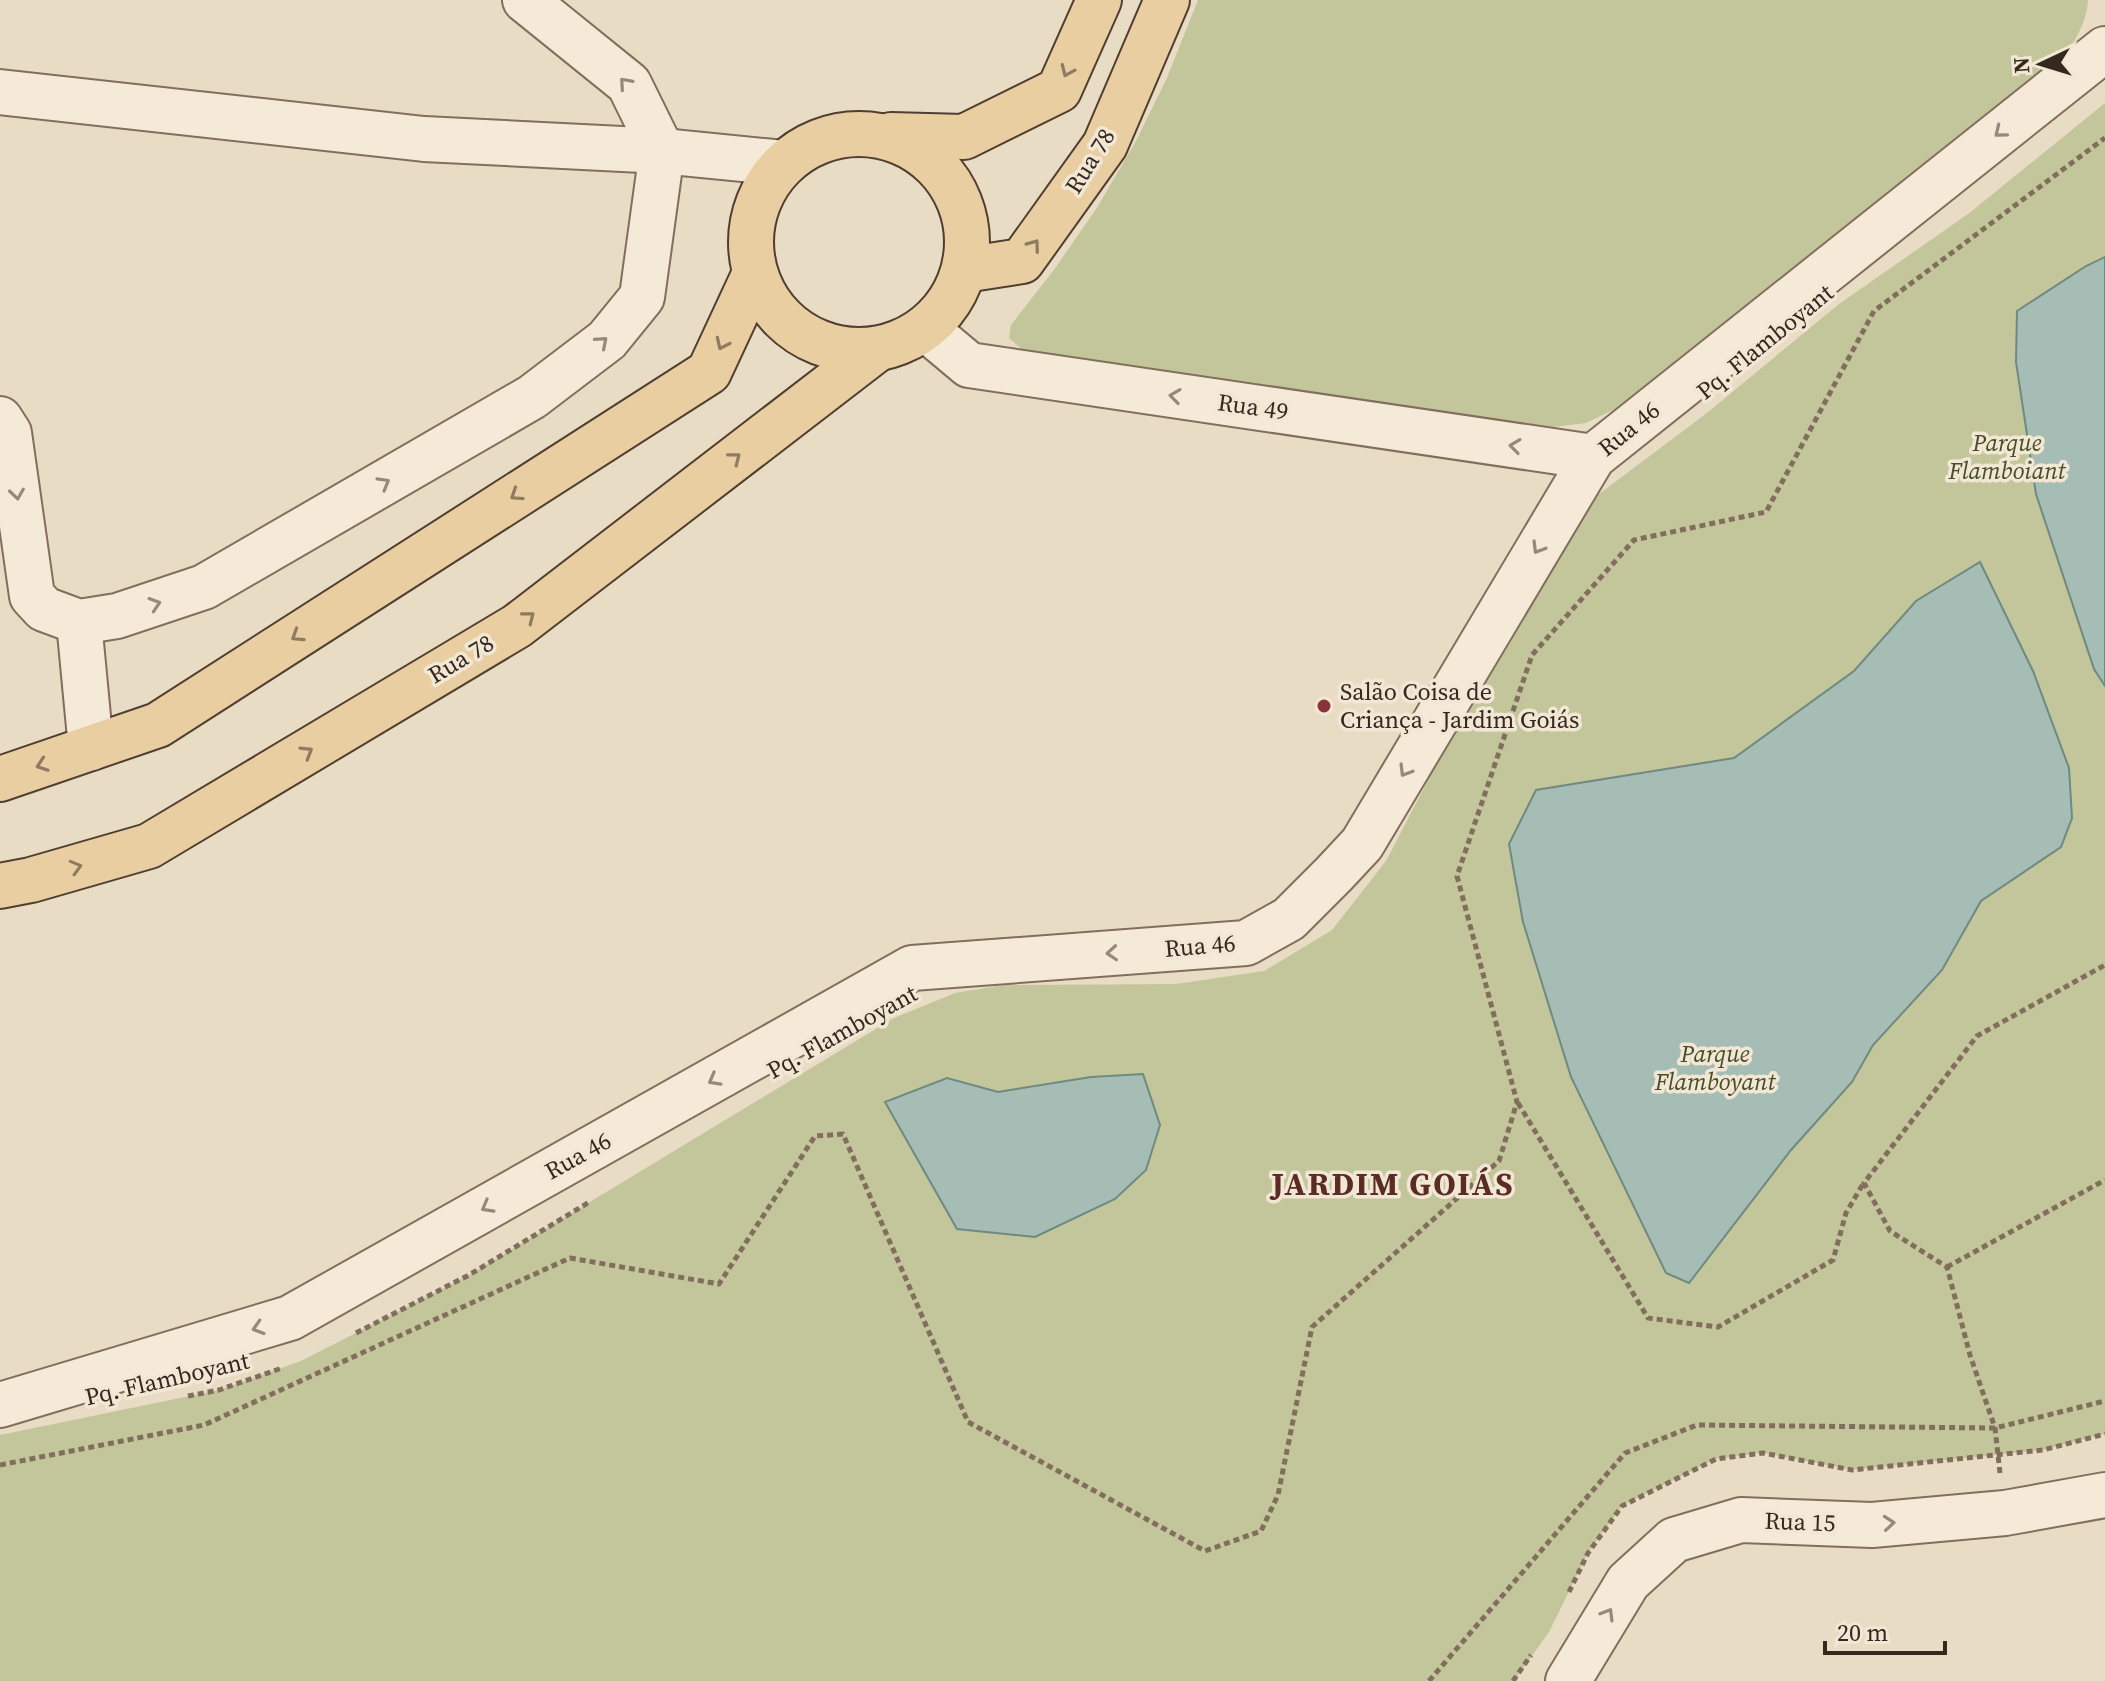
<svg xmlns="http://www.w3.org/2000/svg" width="2105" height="1681" font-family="'Source Serif 4',serif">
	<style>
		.green { fill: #c3c69a }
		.water { fill: #a6bdb5; stroke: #6e8a81; stroke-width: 2 }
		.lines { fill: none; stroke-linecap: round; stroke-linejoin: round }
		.minor-casing { stroke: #826e5d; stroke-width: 48 }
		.major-casing { stroke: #503e31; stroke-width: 48 }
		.path { stroke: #826e5d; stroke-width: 5; stroke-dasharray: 6 4; stroke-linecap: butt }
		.minor { stroke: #f5ead7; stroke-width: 44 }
		.major { stroke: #e8cea1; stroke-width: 44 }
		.oneway { stroke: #8e7b60 }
		.oneway2 { stroke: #94897b }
		.poi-dot { fill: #8a343a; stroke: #f1e7d4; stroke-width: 3 }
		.labels { text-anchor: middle; stroke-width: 7; stroke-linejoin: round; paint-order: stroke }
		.street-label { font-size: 24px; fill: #34281f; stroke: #f1e7d4 }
		.park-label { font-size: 24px; font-style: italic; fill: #464e28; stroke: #f1e7d4 }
		.poi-label { font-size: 24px; fill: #34281f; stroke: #f1e7d4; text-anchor: start }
		.district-label { font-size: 32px; font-weight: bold; letter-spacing: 2px; fill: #5b2c24; stroke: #f1e7d4 }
	</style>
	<rect width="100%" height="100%" fill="#e9dcc5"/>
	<!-- green -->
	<g class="green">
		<path d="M1198,0h890c-1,18 -8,32 -17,46l-456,363 -29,14 -32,4 -529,-75 -16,-14 2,-13 45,-58 42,-61 38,-65 30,-61z"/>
		<path d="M2105,103v1331l-62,16 -191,20 -89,-17 -47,6 -94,47 -34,47 -39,79 -35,49h-1514v-246l219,-45 82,-29 168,-86 425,-257 61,-25 49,-8 172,-1 88,-13 68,-41 54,-69 157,-302 36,-50 128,-96 132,-109 129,-90z"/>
	</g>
	<!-- water -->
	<g class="water">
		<path d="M2105,257v429l-11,-17 -58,-175 -20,-132 1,-51 69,-45z"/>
		<path d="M1980,562l53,109 36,97 3,50 -11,29 -80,54 -39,69 -69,75 -21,37 -61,68 -102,133 -23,-10 -95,-196 -48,-155 -14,-78 27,-54 198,-32 120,-87 62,-70z"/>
		<path d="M1143,1074l17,51 -14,45 -31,29 -80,38 -78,-8 -72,-127 62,-24 51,14 93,-15z"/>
	</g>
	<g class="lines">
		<defs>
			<g id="minor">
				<path d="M0,92l424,47 238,12 122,12"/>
				<path d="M926,329l43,36 624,92"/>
				<path d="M0,419l9,14 23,163 12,13 35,13 38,-6 87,-29 328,-190 75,-57 35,-43 20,-146 -33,-67 -104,-84"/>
				<path d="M79,622l12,126"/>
				<path d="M0,1405l290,-87 622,-350 334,-25 43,-24 45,-45 28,-30 231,-387 512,-408"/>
				<path d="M1568,1681l60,-99 46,-42 67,-20 131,5 133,-12 100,-18"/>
			</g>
			<g id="major">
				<circle cx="859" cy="242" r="108"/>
				<path d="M891,135l73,2 95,-47 40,-90"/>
				<path d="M964,270l58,-9 83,-116 62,-145"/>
				<path d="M0,779l158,-54 551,-353 46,-99"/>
				<path d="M0,886l31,-6 118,-34 368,-220 359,-276"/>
			</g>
		</defs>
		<!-- minor casing -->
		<use href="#minor" class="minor-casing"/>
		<!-- major casing -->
		<use href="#major" class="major-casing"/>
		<!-- path -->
		<g class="path">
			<path d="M1518,1103l130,215 70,9 115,-67 13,-47 17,-29"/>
			<path d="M1947,1267l158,-87"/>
			<path d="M356,1333l113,-58 122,-74"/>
			<path d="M188,1396l31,-6 63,-22"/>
			<path d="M0,1465l204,-40 366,-167 149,26 96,-148 28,-2 125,288 237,129 56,-20 17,-36 34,-168 187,-166 18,-59 -60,-226 75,-221 102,-115 132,-28 108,-201 231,-173"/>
			<path d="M2000,1473l-5,-45 -25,-73 -23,-88 -57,-36 -26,-48 113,-147 128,-71"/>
			<path d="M1569,1592l19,-39 34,-47 94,-47 47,-6 89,17 191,-20 62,-16"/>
			<path d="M1429,1681l196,-228 72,-28 298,3 110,-27"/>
			<path d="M1513,1681l18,-26"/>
		</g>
		<!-- minor -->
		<use href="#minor" class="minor"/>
		<!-- major -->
		<use href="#major" class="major"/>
	</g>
	<!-- one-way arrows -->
	<defs><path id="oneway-chevron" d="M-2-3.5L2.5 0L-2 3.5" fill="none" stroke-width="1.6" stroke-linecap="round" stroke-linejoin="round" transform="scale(2)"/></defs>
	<g class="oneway">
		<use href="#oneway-chevron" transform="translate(1067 71) rotate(114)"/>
		<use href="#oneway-chevron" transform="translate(1034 245) rotate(-54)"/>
		<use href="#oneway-chevron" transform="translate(722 344) rotate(115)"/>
		<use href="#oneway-chevron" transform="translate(735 458) rotate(-38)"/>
		<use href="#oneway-chevron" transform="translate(516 495) rotate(147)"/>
		<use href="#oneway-chevron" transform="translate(529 617) rotate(-38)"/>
		<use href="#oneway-chevron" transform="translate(297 636) rotate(147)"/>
		<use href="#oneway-chevron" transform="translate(307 752) rotate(-31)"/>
		<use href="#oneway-chevron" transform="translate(42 765) rotate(161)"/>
		<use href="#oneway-chevron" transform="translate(76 867) rotate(-16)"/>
	</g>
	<g class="oneway2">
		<use href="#oneway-chevron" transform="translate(625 83) rotate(-131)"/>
		<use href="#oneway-chevron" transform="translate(2000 132) rotate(141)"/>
		<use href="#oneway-chevron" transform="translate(602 342) rotate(-41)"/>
		<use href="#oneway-chevron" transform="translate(1175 396) rotate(-172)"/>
		<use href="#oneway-chevron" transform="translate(1515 446) rotate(-172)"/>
		<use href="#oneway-chevron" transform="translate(384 483) rotate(-30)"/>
		<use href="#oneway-chevron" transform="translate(17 494) rotate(82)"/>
		<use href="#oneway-chevron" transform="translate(1538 548) rotate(121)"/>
		<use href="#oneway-chevron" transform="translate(155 604) rotate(-18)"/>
		<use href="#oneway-chevron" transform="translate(1405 771) rotate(121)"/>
		<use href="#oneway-chevron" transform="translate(1112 953) rotate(176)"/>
		<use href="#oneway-chevron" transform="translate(714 1080) rotate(151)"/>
		<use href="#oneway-chevron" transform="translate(487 1207) rotate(151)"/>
		<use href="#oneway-chevron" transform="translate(258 1328) rotate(163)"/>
		<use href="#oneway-chevron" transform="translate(1889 1523) rotate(-5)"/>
		<use href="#oneway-chevron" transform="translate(1608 1614) rotate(-59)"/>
	</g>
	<!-- markers -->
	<circle class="poi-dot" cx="1324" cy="706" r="8"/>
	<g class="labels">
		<!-- street labels -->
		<g class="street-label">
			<text transform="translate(1090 161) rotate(-58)" y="8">Rua 78</text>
			<text transform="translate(1765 342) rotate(-39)" y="8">Pq. Flamboyant</text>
			<text transform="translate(1253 407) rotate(8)" y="8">Rua 49</text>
			<text transform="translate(1629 429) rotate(-39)" y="8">Rua 46</text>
			<text transform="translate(461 659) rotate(-31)" y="8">Rua 78</text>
			<text transform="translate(1200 946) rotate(-5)" y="8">Rua 46</text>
			<text transform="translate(842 1032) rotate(-29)" y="8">Pq. Flamboyant</text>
			<text transform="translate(578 1156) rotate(-29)" y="8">Rua 46</text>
			<text transform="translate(167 1379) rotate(-13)" y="8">Pq. Flamboyant</text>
			<text transform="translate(1800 1522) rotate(2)" y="8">Rua 15</text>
		</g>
		<!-- park labels -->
		<g class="park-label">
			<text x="2007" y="451">Parque<tspan x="2007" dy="28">Flamboiant</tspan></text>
			<text x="1715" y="1062">Parque<tspan x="1715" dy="28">Flamboyant</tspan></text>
		</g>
		<!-- poi labels -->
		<g class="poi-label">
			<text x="1340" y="700">Salão Coisa de<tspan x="1340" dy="28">Criança - Jardim Goiás</tspan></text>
		</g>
		<!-- district labels -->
		<g class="district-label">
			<text x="1393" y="1195">JARDIM GOIÁS</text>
		</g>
	</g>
	<!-- north arrow -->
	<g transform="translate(2041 64) rotate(266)" stroke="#f1e7d4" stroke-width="6" paint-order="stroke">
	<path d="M0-6L14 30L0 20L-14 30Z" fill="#34281f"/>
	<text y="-12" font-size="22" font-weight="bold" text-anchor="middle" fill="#34281f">N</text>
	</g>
	<!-- scale -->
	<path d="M1825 1641v12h120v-12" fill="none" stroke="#34281f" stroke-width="4"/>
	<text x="1837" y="1641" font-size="24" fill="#34281f" stroke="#f1e7d4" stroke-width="6" paint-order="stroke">20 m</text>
</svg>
